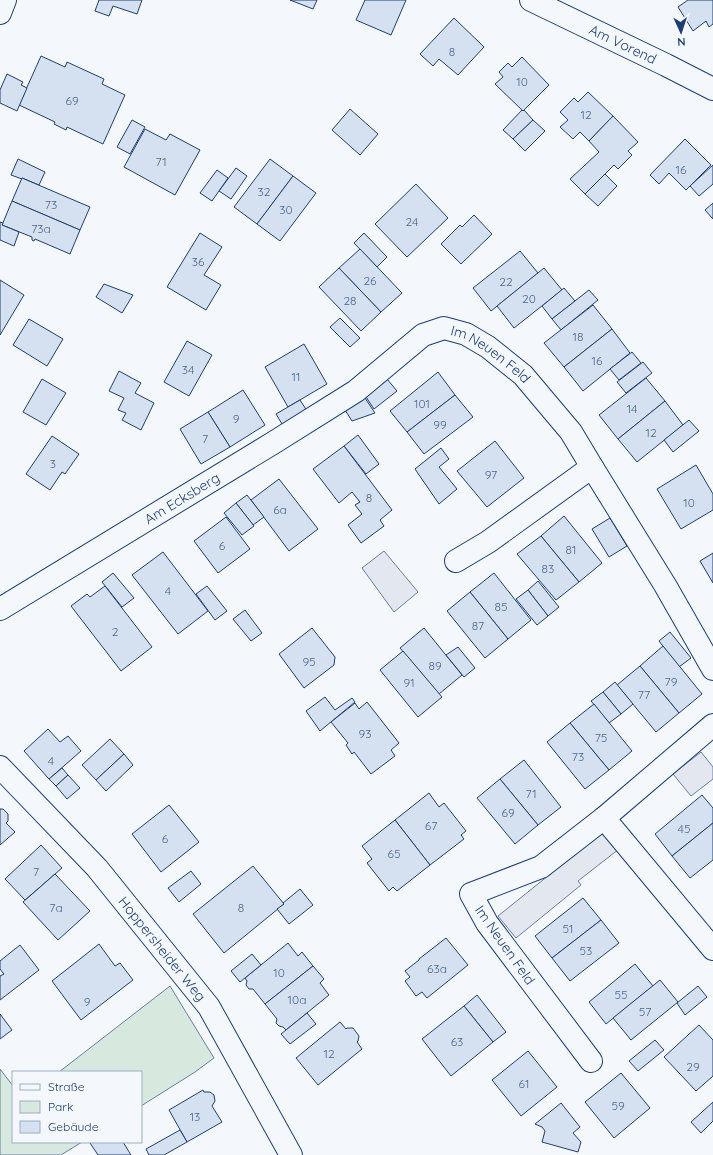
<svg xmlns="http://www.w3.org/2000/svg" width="713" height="1155" viewBox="0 0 713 1155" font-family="Quicksand,sans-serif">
  <rect width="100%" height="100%" fill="#f4f7fb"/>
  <g fill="#d7e8df" stroke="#687fa3">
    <polygon points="170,986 214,1058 195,1072 141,1106 141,1072 59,1072"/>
    <polygon points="0,1069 13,1086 13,1142 82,1142 61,1155 0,1155"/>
  </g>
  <g fill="#e3e8f0" stroke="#687fa3">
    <polygon points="384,551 418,592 394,612 362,568"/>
    <polygon points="701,752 713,767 713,779 691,796 673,774"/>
    <polygon points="604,831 619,849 578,881 581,885 516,938 498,916"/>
  </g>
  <g fill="#d5e0f0" stroke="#1d3f73">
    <polygon points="99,0 142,0 137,14 113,6 109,16 95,11"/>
    <polygon points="290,0 317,0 313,9"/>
    <polygon points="365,0 406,0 391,35 356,20"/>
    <polygon points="688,0 713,0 713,24 709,27 706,21 693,31 678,7"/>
    <polygon points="454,18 484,47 458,75 439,59 433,66 420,54"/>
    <polygon points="41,56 65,67 67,62 104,79 102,84 125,95 103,144 67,127 66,130 54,124 55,122 19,105"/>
    <polygon points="522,57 549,85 523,111 495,84 503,77 499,72 508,63 512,67"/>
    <polygon points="7,74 23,82 21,85 27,88 17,111 0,103 0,90"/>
    <polygon points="588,92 613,116 589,141 580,132 573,139 560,127 568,120 560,112 574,98 578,102"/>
    <polygon points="350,109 378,134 360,155 332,130"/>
    <polygon points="522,110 523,111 524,110 533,120 513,139 503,130"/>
    <polygon points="613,116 638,142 628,151 632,155 618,169 614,165 585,194 570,179 599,152 589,141"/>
    <polygon points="132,120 145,127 130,154 117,147"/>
    <polygon points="533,120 545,131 525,151 513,139"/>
    <polygon points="145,129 166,140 170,134 200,150 175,195 124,167"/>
    <polygon points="685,139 711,165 686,190 669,173 659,184 650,175"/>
    <polygon points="18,159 45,172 39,185 22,178 22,179 11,175"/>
    <polygon points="270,159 293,176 257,224 234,207"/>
    <polygon points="713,165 713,184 699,196 690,186"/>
    <polygon points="236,168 247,176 231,199 219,191"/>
    <polygon points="217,170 228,178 212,201 200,193"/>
    <polygon points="605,174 617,186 598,206 585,194"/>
    <polygon points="293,176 316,193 280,241 257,224"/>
    <polygon points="22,178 90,207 80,230 12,201"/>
    <polygon points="416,184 448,218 407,257 375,224"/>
    <polygon points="12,201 80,230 70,254 35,239 34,241 32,240 32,237 2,225"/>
    <polygon points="713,203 713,219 705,210"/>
    <polygon points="474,215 492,234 461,264 441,244 460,225 462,227"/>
    <polygon points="0,222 3,223 2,225 19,232 14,246 0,240"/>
    <polygon points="200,233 222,247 204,275 221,285 206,310 167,287"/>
    <polygon points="364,233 387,257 377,267 354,243"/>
    <polygon points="360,249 402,293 381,312 339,268"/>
    <polygon points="520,251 538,273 491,311 473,288"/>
    <polygon points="339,268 381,312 361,331 319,287"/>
    <polygon points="544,268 562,290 514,328 497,306"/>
    <polygon points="0,280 24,295 0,335"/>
    <polygon points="104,284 133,295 122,313 96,297"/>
    <polygon points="564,288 575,301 552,319 542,306"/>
    <polygon points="589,290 598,300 561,330 552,319"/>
    <polygon points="593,305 612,329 564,367 544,343"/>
    <polygon points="340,318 360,338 350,347 330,327"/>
    <polygon points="29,319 63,339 47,366 13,345"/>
    <polygon points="612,329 630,353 583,391 564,367"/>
    <polygon points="187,341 212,355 189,396 164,382"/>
    <polygon points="304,344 327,384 288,407 265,367"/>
    <polygon points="632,352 641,363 619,380 610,369"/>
    <polygon points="643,362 652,373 626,393 617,382"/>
    <polygon points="119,371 141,383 135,393 154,403 141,430 122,420 126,413 118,410 124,398 109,391"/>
    <polygon points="438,372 455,395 407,432 390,411"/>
    <polygon points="646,378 665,401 618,439 599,415"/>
    <polygon points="42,379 66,393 46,425 23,412"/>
    <polygon points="387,379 397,391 374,409 366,397"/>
    <polygon points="243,390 265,425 230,447 208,412"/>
    <polygon points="455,395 473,417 424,454 407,432"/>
    <polygon points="365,398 375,413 352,421 345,410"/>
    <polygon points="300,400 309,414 285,429 276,414"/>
    <polygon points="665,401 683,425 637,462 618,439"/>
    <polygon points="208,412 230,447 201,464 180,429"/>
    <polygon points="689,420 699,431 673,452 664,440"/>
    <polygon points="358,435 379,464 366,474 344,446"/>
    <polygon points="52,436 79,454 65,474 62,472 50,490 26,474"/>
    <polygon points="495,441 524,478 487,507 457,471"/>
    <polygon points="344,446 392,510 380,520 384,526 361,543 348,525 362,514 355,505 360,502 352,492 339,503 313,469"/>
    <polygon points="441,448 449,459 439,467 457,489 439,504 415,469"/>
    <polygon points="696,465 713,494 713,510 681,529 657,489"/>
    <polygon points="279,479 318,529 289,551 251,500"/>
    <polygon points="247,495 264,517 253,525 236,503"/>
    <polygon points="236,503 254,526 242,535 224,513"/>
    <polygon points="564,516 602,563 579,582 541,536"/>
    <polygon points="226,517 250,549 218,573 194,541"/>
    <polygon points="610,518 627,546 609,557 592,529"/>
    <polygon points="541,536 579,582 556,600 517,554"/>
    <polygon points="163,552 208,611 178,634 132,575"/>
    <polygon points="713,553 713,583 700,561"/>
    <polygon points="113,573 134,598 122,607 102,582"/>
    <polygon points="494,573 531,620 508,639 470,592"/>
    <polygon points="538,581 559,607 548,616 528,590"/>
    <polygon points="105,586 152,647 121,671 71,606 87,594 90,597"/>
    <polygon points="207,586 227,611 215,620 196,594"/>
    <polygon points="528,590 548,616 537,625 516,599"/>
    <polygon points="470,592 508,639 485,658 447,611"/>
    <polygon points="245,610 262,633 251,641 233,619"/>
    <polygon points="312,628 335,657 334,665 304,688 279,654"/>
    <polygon points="424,628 462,675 439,694 400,648"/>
    <polygon points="670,632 691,658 679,667 659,641"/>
    <polygon points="663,646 702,694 679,713 640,666"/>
    <polygon points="458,647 475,668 464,677 446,655"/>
    <polygon points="403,651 442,697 418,717 380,670"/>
    <polygon points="640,666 679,713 656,732 617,685"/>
    <polygon points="615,682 633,704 621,714 603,692"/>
    <polygon points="603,692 621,714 609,723 591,701"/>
    <polygon points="325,697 335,710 352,698 355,702 320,731 306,711"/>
    <polygon points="367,702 399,743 391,750 395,756 371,774 354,752 352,754 346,745 348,743 331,722 355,703 359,709"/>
    <polygon points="594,704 632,751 609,770 570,723"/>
    <polygon points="570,723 609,770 585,789 547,742"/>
    <polygon points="48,729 60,742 68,736 81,751 49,779 24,751"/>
    <polygon points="110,739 124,754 96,780 82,765"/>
    <polygon points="124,754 133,765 106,791 96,780"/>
    <polygon points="524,760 561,807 538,825 500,779"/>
    <polygon points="62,768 68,775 56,786 49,779"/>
    <polygon points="68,775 80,788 67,799 56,786"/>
    <polygon points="500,779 538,825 515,844 477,798"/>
    <polygon points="429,793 439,807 444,803 466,831 461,835 464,839 430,865 395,820"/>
    <polygon points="702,795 713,808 713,823 672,856 655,834"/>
    <polygon points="169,805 199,842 161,872 132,834"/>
    <polygon points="0,809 3,809 8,814 8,821 6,823 15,832 0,845"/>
    <polygon points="395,820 430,865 397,891 393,887 389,891 367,863 372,859 362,846"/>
    <polygon points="713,823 713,860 690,878 672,856"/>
    <polygon points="41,845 62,868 25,900 5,879"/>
    <polygon points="253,866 284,904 224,953 193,914"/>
    <polygon points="191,871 201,884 179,902 168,888"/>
    <polygon points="55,874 90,911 58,940 23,902"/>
    <polygon points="300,889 313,905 289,924 277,909 284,904 283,903"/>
    <polygon points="583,898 601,920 552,958 535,936"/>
    <polygon points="601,920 619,943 570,981 552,958"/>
    <polygon points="446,938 468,965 427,998 422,992 416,996 405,981 410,977 405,971 419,960 419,959"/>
    <polygon points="288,943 298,956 302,952 313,966 265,1004 253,989 249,989 246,985 247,981 245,978"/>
    <polygon points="99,944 115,966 120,963 133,980 81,1020 52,981"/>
    <polygon points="20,945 39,970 0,1000 0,976 4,974 0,969 0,961"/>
    <polygon points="252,954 261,965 240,982 231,971"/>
    <polygon points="635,964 653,986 606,1024 589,1002"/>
    <polygon points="313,966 324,979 320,983 329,995 286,1030 283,1027 279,1026 276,1023 277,1019 265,1004"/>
    <polygon points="660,980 678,1002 631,1040 613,1018"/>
    <polygon points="698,986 707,997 685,1015 677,1003"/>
    <polygon points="477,995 506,1032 493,1042 464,1006"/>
    <polygon points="464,1006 493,1042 451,1076 422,1039"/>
    <polygon points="307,1013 316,1024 290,1044 281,1034"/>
    <polygon points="0,1014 12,1030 0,1039"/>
    <polygon points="340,1022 346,1029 347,1028 353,1028 359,1036 358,1041 357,1042 362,1049 318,1085 296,1058"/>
    <polygon points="699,1025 713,1040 713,1076 696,1091 664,1057"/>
    <polygon points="655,1040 664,1050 638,1071 629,1061"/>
    <polygon points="528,1051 557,1087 521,1116 492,1080"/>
    <polygon points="621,1073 650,1108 614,1138 585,1102"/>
    <polygon points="203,1090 204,1092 210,1092 214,1095 215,1101 212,1106 222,1122 187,1142 169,1110"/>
    <polygon points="713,1102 713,1121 701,1133 691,1122"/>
    <polygon points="561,1103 580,1127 573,1133 581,1142 578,1152 542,1142 545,1131 542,1127 535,1124"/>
    <polygon points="180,1130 187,1142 164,1155 149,1155 146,1149"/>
    <polygon points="92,1142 123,1142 131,1155 98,1155 90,1143"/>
  </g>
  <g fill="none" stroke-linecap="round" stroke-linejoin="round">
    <defs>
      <g id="minor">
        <path id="s1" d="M531 0 666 65 713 89"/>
        <polyline points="456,561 488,542 592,467"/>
        <path id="s2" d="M0 609 273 443 356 391 423 335 444 328 466 334 488 347 523 375 571 432 592 467 665 585 713 669"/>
        <path id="s3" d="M0 767 97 868 209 1007 291 1155"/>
        <polyline points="604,818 713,949"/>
        <polyline points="591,1061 487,923 471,894 541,867 604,818 713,725"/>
      </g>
      <polyline id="secondary" points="0,13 5,0"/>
    </defs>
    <use href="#minor" stroke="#1d3f73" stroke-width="24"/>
    <use href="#secondary" stroke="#1d3f73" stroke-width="24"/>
    <use href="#minor" stroke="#f4f7fb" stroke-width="22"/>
    <use href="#secondary" stroke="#f4f7fb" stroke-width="22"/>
  </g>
  <g text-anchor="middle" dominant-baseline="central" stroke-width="3" stroke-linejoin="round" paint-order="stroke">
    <g font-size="12" fill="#4b6792">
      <text x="452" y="51">8</text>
      <text x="522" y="81">10</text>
      <text x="72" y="100">69</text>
      <text x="586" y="114">12</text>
      <text x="161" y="161">71</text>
      <text x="681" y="169">16</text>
      <text x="264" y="191">32</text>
      <text x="51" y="204">73</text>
      <text x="286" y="209">30</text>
      <text x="412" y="221">24</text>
      <text x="41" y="228">73a</text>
      <text x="198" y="261">36</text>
      <text x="370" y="280">26</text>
      <text x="506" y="281">22</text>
      <text x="529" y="298">20</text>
      <text x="350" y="300">28</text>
      <text x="578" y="336">18</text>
      <text x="597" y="360">16</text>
      <text x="188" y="369">34</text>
      <text x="296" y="376">11</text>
      <text x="422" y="403">101</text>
      <text x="632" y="408">14</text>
      <text x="236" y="418">9</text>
      <text x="440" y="424">99</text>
      <text x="651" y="432">12</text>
      <text x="205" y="438">7</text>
      <text x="53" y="463">3</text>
      <text x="491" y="474">97</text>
      <text x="369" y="497">8</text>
      <text x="689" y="502">10</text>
      <text x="280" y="509">6a</text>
      <text x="222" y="545">6</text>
      <text x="571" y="549">81</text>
      <text x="548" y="568">83</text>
      <text x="168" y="590">4</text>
      <text x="501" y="606">85</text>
      <text x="478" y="625">87</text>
      <text x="115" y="631">2</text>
      <text x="309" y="661">95</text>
      <text x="435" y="665">89</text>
      <text x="671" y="681">79</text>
      <text x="409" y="682">91</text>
      <text x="644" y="694">77</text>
      <text x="365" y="733">93</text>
      <text x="601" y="737">75</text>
      <text x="578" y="756">73</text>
      <text x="51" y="760">4</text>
      <text x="531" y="793">71</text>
      <text x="508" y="812">69</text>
      <text x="431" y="825">67</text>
      <text x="684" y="828">45</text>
      <text x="165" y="838">6</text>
      <text x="394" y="853">65</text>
      <text x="36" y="871">7</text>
      <text x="56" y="907">7a</text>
      <text x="241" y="907">8</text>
      <text x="568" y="928">51</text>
      <text x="586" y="950">53</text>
      <text x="437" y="968">63a</text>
      <text x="279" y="972">10</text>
      <text x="621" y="994">55</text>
      <text x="297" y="999">10a</text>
      <text x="87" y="1001">9</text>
      <text x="645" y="1011">57</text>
      <text x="457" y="1041">63</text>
      <text x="329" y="1053">12</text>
      <text x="693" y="1066">29</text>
      <text x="524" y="1083">61</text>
      <text x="618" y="1105">59</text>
      <text x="195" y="1116">13</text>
    </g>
    <g font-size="14" fill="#1d3f73" stroke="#f4f7fb">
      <text stroke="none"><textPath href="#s1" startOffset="102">Am Vorend</textPath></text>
      <text stroke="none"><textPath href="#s2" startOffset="581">Im Neuen Feld</textPath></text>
      <text stroke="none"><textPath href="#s2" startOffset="213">Am Ecksberg</textPath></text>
      <text transform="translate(505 945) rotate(55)">Im Neuen Feld</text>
      <text stroke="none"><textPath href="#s3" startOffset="244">Hoppersheider Weg</textPath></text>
    </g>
  </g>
  <rect x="12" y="1071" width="130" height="72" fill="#f4f7fb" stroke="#9eadc5"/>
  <rect x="20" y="1084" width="20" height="6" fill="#f4f7fb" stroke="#9eadc5"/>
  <text x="48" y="1091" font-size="12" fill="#1d3f73">Straße</text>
  <rect x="20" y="1101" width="20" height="12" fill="#d7e8df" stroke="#9eadc5"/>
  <text x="48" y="1111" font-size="12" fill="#1d3f73">Park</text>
  <rect x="20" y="1121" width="20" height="12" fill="#d5e0f0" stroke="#9eadc5"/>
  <text x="48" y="1131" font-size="12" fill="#1d3f73">Gebäude</text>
  <g transform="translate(681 32) rotate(177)" stroke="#f4f7fb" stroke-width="3" paint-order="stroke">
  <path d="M0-3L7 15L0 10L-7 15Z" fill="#1d3f73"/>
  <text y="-6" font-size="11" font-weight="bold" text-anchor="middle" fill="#1d3f73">N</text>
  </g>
</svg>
